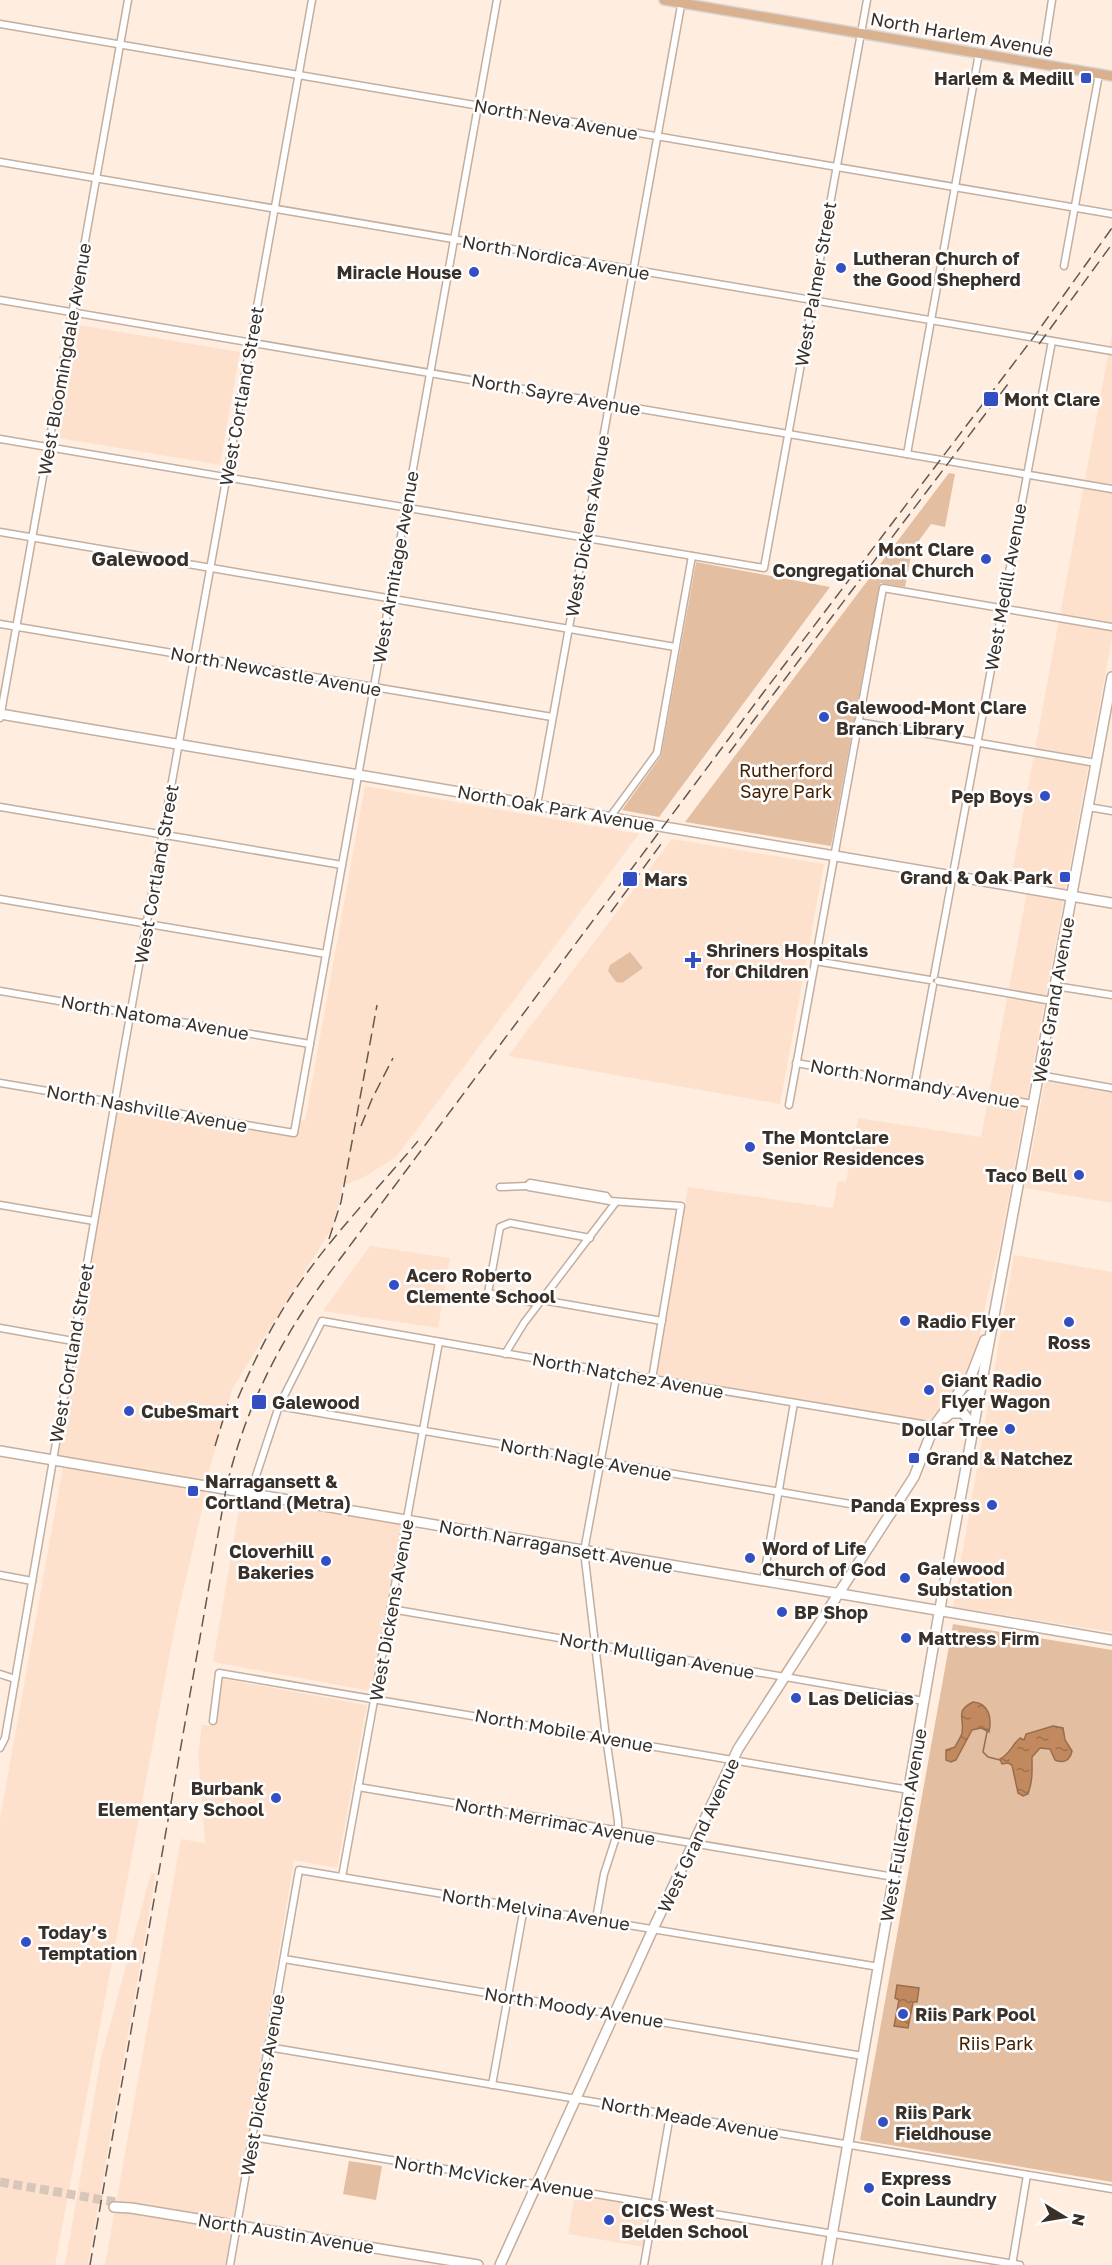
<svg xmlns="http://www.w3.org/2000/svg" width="1112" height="2265" viewBox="0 0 1112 2265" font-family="'Golos Text',sans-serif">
  <defs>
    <pattern id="water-ripples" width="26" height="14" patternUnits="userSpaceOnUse" patternTransform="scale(1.5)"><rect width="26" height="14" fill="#c1895d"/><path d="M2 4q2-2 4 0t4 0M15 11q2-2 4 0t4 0" fill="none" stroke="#9e704d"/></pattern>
  </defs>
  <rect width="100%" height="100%" fill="#ffede0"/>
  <g fill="#fee1cc">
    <polygon points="79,325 240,352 220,465 59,438"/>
    <polygon points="1112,334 1112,638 1000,1245 987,1297 975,1360 969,1375 952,1398 931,1419 924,1421 657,1375 688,1187 833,1208 838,1181 846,1182 858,1118 981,1137 1027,892 1009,889"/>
    <polygon points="365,786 639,834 396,1157 364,1177 350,1183 343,1184 334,1225 232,1389 208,1475 202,1510 176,1621 55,2265 0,2265 0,1819 63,1467 55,1465 118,1100 293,1130 295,1119 305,1121"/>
    <polygon points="672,839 824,864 780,1104 508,1056"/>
    <polygon points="1045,1081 1112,1092 1112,1203 1025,1188"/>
    <polygon points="370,1246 450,1258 438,1328 323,1311"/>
    <polygon points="1014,1255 1112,1272 1112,1632 953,1607"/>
    <polygon points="241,1497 401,1524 371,1691 213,1662"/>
    <polygon points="223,1679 367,1705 337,1868 294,1860 227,2265 105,2265 181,1839 205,1843 198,1753 202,1725 215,1726"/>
    <polygon points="151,1873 156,1874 88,2265 65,2265 101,2058"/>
    <polygon points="575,2193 651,2206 644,2247 568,2234"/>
  </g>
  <g fill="#e4bea1">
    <polygon points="949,473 955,474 945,527 931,524 912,550 905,587 880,583 831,846 685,822"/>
    <polygon points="696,562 830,587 659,817 622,810 661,756"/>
    <polygon points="630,952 643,968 622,983 616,982 608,971 610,965"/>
    <polygon points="953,1624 1112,1650 1112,2182 860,2140"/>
    <polygon points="349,2161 382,2166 376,2200 343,2194"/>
  </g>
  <g fill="url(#water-ripples)" stroke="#986e4d" stroke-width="1.5">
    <path d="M973 1702C989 1703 992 1718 989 1732L981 1728 972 1730 956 1760 951 1762 946 1760V1750L955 1747C957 1742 961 1738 962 1733 965 1717 954 1712 973 1702Z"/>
    <path d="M1053 1726 1063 1728 1065 1740 1072 1751C1070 1760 1064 1764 1055 1760L1050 1749 1040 1748 1032 1757C1032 1771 1033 1780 1028 1794L1023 1796 1018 1793 1012 1765 1008 1763 1002 1764 1000 1759C1010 1754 1011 1746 1020 1738L1024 1740 1026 1734Z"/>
    <polygon points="897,1985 919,1988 917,2002 913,2002 908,2028 894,2026 899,2000 895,1998"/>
  </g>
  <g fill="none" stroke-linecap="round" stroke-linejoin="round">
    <polyline stroke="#986e4d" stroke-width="1.5" points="987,1732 983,1752 988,1757 1000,1760"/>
    <polyline stroke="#d7c7bb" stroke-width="9" stroke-dasharray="9 4.5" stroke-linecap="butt" points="0,2182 115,2202"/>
    <defs>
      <g id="street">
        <polyline points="0,24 1112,214"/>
        <polyline points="1045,45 1052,0"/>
        <polyline points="0,162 1112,351"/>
        <polyline points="1064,266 1099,74"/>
        <polyline points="0,300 1112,489"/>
        <polyline points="0,439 764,568 867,0"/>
        <polyline points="907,454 979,53"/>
        <polyline points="0,532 675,647"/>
        <polyline points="0,624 552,717"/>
        <polyline points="0,718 128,0"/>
        <polyline points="858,722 1096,763"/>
        <polyline points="537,805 682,0"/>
        <polyline points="0,807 342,865"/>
        <polyline points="1088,807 1112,811"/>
        <polyline points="610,817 657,753 692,556"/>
        <polyline points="0,899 326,954"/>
        <polyline points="815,961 930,980"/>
        <polyline points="934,976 1052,341"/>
        <polyline points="938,981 1052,1001"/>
        <polyline points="1055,986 1112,995"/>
        <polyline points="0,991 310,1044"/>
        <polyline points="796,1063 1033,1104"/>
        <polyline points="1039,1075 1112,1088"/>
        <polyline points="0,1083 294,1133 497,0"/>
        <polyline points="915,1083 933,985"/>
        <polyline points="789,1105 883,588 1112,627"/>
        <polygon points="530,1183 606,1196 610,1201 529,1187 527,1186"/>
        <polyline points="500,1187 527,1186"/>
        <polyline points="610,1201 681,1206 652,1379"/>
        <polyline points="0,1205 94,1221"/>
        <polyline points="590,1238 510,1223 500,1227 488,1293 530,1302 542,1300 662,1321"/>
        <polyline points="0,1328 73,1341"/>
        <polyline points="505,1354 524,1323 616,1202"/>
        <polyline points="279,1406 885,1510 892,1514"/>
        <polyline points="250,1494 279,1406 322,1321 617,1373 934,1426"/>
        <polyline points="0,1575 32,1581"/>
        <polyline points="763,1581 794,1403"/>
        <polyline points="391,1609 924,1701"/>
        <polyline points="0,1674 15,1679"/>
        <polyline points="213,1721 219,1673 909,1790"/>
        <polyline points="0,1748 5,1738 123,1055 312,0"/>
        <polyline points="358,1787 894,1877"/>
        <polyline points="342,1877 439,1342"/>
        <polyline points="596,1919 604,1874 618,1831 618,1821 606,1737 584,1551 617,1373"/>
        <polyline points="284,1959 863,2056"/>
        <polyline points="268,2047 1112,2189"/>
        <polyline points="492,2085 524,1907"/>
        <polyline points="253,2137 1020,2265"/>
        <polyline points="230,2265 299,1870 879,1967"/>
        <polyline points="644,2265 670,2115"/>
        <polyline points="1012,2265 1027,2175"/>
      </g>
      <g id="secondary">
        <polyline points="0,714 1112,903"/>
        <polyline points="950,1413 963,1413 974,1427"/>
        <polyline points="945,1418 981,1386"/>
        <polyline points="0,1451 1112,1640"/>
        <polyline points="114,2207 131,2208 478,2265"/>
        <polyline points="500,2265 653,1929 738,1749 914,1477 934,1426 971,1376 985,1340"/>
        <polyline points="827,2265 938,1619 1112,677"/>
      </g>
      <polyline id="primary" points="664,0 1112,76"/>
    </defs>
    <use href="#street" stroke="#c3ae9f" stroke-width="9"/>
    <use href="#secondary" stroke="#c3ae9f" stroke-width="12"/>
    <use href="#primary" stroke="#d7d6d4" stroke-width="12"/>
    <use href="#street" stroke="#fff" stroke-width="6"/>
    <use href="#secondary" stroke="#fff" stroke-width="9"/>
    <use href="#primary" stroke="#dab18f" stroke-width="9"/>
    <g stroke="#635950" stroke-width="1.5" stroke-dasharray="12 6" stroke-linecap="butt">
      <polyline points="1039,344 1112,244"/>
      <polyline points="729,753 1011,380"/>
      <polyline points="611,912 664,840"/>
      <polyline points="361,1126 372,1099 393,1058"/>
      <polyline points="329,1239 341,1202 377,1005"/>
      <path d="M231 1415C252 1363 276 1315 309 1270 342 1225 382 1184 418 1141"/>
      <polyline points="215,1446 228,1404"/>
      <path d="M90 2265 226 1489C244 1411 278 1344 325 1279L763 693 1033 338 1112 228"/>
    </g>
  </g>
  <g fill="#344fc1" stroke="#fff" stroke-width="2">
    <rect x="1080" y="72" width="12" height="12" rx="3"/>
    <circle cx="841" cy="268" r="6"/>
    <circle cx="474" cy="272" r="6"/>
    <rect x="983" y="391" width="16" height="16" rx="3"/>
    <circle cx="986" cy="559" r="6"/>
    <circle cx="824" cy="717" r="6"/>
    <circle cx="1045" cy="796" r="6"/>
    <rect x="1059" y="871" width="12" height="12" rx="3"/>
    <rect x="622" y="871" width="16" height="16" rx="3"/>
    <path d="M690 951h6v6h6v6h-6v6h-6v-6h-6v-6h6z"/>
    <circle cx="750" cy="1147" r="6"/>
    <circle cx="1079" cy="1175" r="6"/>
    <circle cx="394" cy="1285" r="6"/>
    <circle cx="905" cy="1321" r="6"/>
    <circle cx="1069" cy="1322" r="6"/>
    <circle cx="929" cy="1390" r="6"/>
    <rect x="251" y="1394" width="16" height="16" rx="3"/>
    <circle cx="129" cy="1411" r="6"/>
    <circle cx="1010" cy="1429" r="6"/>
    <rect x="908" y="1452" width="12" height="12" rx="3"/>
    <rect x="187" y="1485" width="12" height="12" rx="3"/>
    <circle cx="992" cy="1505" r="6"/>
    <circle cx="750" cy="1558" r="6"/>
    <circle cx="326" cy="1561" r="6"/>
    <circle cx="905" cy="1578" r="6"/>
    <circle cx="782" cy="1612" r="6"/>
    <circle cx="906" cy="1638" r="6"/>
    <circle cx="796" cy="1698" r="6"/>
    <circle cx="276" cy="1798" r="6"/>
    <circle cx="26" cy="1942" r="6"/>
    <circle cx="903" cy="2014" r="6"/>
    <circle cx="883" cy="2122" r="6"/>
    <circle cx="869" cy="2188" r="6"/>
    <circle cx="609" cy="2220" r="6"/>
  </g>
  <g text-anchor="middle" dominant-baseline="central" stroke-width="5" stroke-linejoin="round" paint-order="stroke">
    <g font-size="18" fill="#383029" stroke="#fff">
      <text transform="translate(962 34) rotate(10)">North Harlem Avenue</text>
      <text transform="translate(556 119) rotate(10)">North Neva Avenue</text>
      <text transform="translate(556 257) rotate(10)">North Nordica Avenue</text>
      <text transform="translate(815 284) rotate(-80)">West Palmer Street</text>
      <text transform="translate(64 359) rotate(-80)">West Bloomingdale Avenue</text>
      <text transform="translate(556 394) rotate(10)">North Sayre Avenue</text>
      <text transform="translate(241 396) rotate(-80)">West Cortland Street</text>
      <text transform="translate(587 526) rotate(-80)">West Dickens Avenue</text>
      <text transform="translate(395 567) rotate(-80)">West Armitage Avenue</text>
      <text transform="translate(1005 587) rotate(-80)">West Medill Avenue</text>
      <text transform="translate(276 671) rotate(10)">North Newcastle Avenue</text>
      <text transform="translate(556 808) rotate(10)">North Oak Park Avenue</text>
      <text transform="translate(156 874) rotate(-80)">West Cortland Street</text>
      <text transform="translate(1053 1000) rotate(-80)">West Grand Avenue</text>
      <text transform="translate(155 1017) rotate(10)">North Natoma Avenue</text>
      <text transform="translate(915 1083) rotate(10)">North Normandy Avenue</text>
      <text transform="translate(147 1108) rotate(10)">North Nashville Avenue</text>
      <text transform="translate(71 1353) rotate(-80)">West Cortland Street</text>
      <text transform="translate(628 1375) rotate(10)">North Natchez Avenue</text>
      <text transform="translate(586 1459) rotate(10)">North Nagle Avenue</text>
      <text transform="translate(556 1546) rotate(10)">North Narragansett Avenue</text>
      <text transform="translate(391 1610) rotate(-80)">West Dickens Avenue</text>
      <text transform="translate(657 1655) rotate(10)">North Mulligan Avenue</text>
      <text transform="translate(564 1730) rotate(10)">North Mobile Avenue</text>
      <text transform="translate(555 1821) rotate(10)">North Merrimac Avenue</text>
      <text transform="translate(903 1825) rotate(-80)">West Fullerton Avenue</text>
      <text transform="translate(698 1835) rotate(-65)">West Grand Avenue</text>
      <text transform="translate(536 1909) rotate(9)">North Melvina Avenue</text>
      <text transform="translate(574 2007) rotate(9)">North Moody Avenue</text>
      <text transform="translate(262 2085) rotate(-80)">West Dickens Avenue</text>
      <text transform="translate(690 2118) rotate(10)">North Meade Avenue</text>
      <text transform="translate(494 2177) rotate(9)">North McVicker Avenue</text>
      <text transform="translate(286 2233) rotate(9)">North Austin Avenue</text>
    </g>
    <g font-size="18" font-weight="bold" fill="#383029" stroke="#fff" text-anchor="start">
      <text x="1074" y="78" text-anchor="end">Harlem &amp; Medill</text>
      <text x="853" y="258">Lutheran Church of<tspan x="853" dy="21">the Good Shepherd</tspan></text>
      <text x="462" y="272" text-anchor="end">Miracle House</text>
      <text x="1004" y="399">Mont Clare</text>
      <text x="974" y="549" text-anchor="end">Mont Clare<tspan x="974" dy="21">Congregational Church</tspan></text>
      <text x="836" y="707">Galewood-Mont Clare<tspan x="836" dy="21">Branch Library</tspan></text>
      <text x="1033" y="796" text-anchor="end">Pep Boys</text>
      <text x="1053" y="877" text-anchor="end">Grand &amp; Oak Park</text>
      <text x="644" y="879">Mars</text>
      <text x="706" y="950">Shriners Hospitals<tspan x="706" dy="21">for Children</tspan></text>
      <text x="762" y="1137">The Montclare<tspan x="762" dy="21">Senior Residences</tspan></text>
      <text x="1067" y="1175" text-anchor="end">Taco Bell</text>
      <text x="406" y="1275">Acero Roberto<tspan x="406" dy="21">Clemente School</tspan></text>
      <text x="917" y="1321">Radio Flyer</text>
      <text x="1069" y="1342" text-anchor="middle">Ross</text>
      <text x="941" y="1380">Giant Radio<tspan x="941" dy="21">Flyer Wagon</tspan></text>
      <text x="272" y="1402">Galewood</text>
      <text x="141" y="1411">CubeSmart</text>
      <text x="998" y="1429" text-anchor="end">Dollar Tree</text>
      <text x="926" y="1458">Grand &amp; Natchez</text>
      <text x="205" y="1481">Narragansett &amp;<tspan x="205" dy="21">Cortland (Metra)</tspan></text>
      <text x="980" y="1505" text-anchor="end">Panda Express</text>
      <text x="762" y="1548">Word of Life<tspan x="762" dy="21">Church of God</tspan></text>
      <text x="314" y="1551" text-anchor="end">Cloverhill<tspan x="314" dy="21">Bakeries</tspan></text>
      <text x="917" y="1568">Galewood<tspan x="917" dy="21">Substation</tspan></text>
      <text x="794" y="1612">BP Shop</text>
      <text x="918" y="1638">Mattress Firm</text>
      <text x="808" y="1698">Las Delicias</text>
      <text x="264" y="1788" text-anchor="end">Burbank<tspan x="264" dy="21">Elementary School</tspan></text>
      <text x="38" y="1932">Today’s<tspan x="38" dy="21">Temptation</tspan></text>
      <text x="915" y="2014">Riis Park Pool</text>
      <text x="895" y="2112">Riis Park<tspan x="895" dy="21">Fieldhouse</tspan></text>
      <text x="881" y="2178">Express<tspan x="881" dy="21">Coin Laundry</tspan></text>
      <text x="621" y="2210">CICS West<tspan x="621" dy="21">Belden School</tspan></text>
    </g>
    <g font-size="18" fill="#452000" stroke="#fff">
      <text x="786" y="770">Rutherford<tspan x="786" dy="21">Sayre Park</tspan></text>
      <text x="996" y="2043">Riis Park</text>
    </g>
    <g font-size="20" font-weight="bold" fill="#383029" stroke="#fff">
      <text x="140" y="558">Galewood</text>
    </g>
  </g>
  <g transform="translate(1064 2217) rotate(101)" stroke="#ffffff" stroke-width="4.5" paint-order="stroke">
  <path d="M0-4.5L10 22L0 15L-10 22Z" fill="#383029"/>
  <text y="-9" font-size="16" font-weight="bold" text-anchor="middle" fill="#383029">N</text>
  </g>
</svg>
